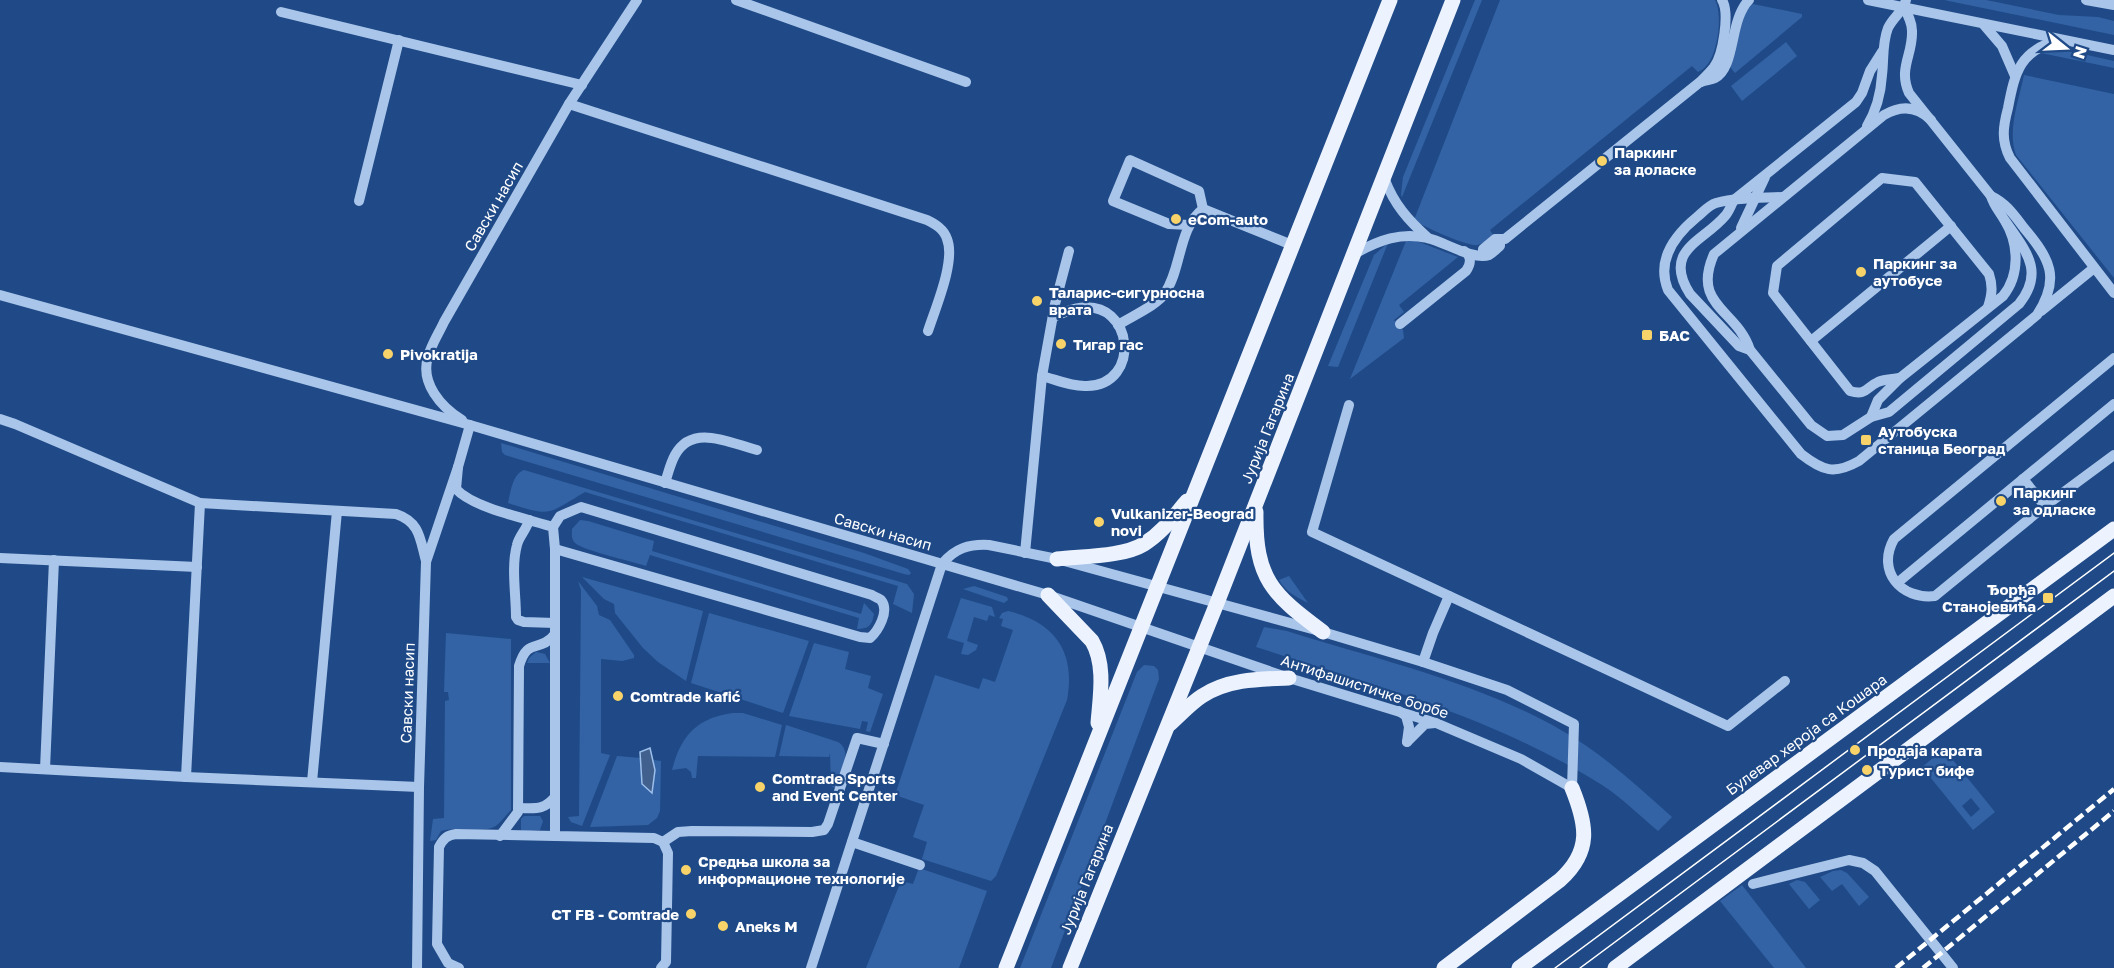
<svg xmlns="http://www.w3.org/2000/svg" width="2114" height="968" viewBox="0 0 2114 968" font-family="'Golos Text',sans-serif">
  <rect width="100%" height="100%" fill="#1f4a87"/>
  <g fill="#3363a5" fill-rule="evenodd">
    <polygon points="1475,0 1482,0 1402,197 1401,195 1403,177"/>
    <path d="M1500 0H1715C1723 14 1718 54 1706 66 1704 69 1701 70 1698 72L1692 66 1490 230 1493 235C1489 239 1483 244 1477 245 1469 247 1421 226 1414 220Z"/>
    <polygon points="1944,0 1986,0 2059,15 2098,17 2114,21 2114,35"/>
    <polygon points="1753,4 1802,14 1802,17 1735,73 1730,67 1746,10"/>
    <polygon points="1786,42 1797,56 1742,101 1731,86"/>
    <polygon points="2050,49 2060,49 2114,61 2114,68 2041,53"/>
    <path d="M2024 75 2114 94V278L2016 155C2007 130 2019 100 2024 75Z"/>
    <polygon points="1414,240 1458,257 1399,305 1404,312 1394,320 1403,330 1404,338 1350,379 1406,241"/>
    <polygon points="1388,243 1338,367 1328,366 1374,255"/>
    <polygon points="501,443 864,553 908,569 911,573 909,575 904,574 505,455 502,452"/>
    <path d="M524 470 907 584 914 594 912 613 893 604 898 586 585 492C546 515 552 517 508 503 511 491 512 475 524 470Z"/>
    <path d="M580 520 588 521 654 541 652 551 861 614 864 603 874 614C872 626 868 629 857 629L859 618 650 555 646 566C632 561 584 551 575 543 571 539 572 534 572 529Z"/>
    <path d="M1289 576 1308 603C1296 597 1286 592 1279 580Z"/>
    <polygon points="582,577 703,611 686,681 658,662 643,648 615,613 614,604 604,599"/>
    <polygon points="578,581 597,606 599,615 610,620 634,655 634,658 622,661 601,659 601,753 610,755 582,826 571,822 568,817 579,816 581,590"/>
    <polygon points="974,586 1007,597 1008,600 1004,603 963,589"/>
    <polygon points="961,598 992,607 995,617 989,615 987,621 974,617 967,641 978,645 976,650 968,655 961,654 964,643 947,638"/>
    <path d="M1008 611C1055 622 1076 652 1067 700L996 876 991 881 922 859 927 842 913 837 924 805 895 795 935 675 979 689 983 678 995 682 1013 630 1001 626 1003 619 999 618 1002 613Z"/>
    <polygon points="709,613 809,641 783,713 691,683"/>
    <path d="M1264 627 1287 631C1379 660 1477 682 1561 730 1602 753 1637 786 1672 817L1658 831C1640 816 1622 798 1602 785 1496 718 1374 685 1256 647Z"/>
    <path d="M446 633 511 639V810C506 815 500 824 494 827 483 833 457 826 441 831L436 840 430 841 433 819 444 818 445 701 449 700 448 692H444Z"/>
    <polygon points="814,643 849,652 845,669 871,676 868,688 883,694 870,732 866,731 868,722 862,721 860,729 789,716"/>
    <polygon points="536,652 545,654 550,663 527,663 529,658"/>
    <polygon points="1144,665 1154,666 1158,670 1159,679 1051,968 1020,968 1137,672"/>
    <path d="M733 713H743L782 725 775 757 698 756 696 778H692L691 772 686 768 672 770C681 735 697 718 733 713Z"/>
    <path d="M786 725 838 742C854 752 840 774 835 788L831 786 830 753 829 757 779 756Z"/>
    <path d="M1944 749 1995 812 1973 830 1922 767ZM1971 798 1980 809 1971 817 1962 806Z"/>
    <polygon points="617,756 641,758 642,784 651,792 655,770 653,760 661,761 660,811 657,818 648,825 590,827"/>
    <polygon points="524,816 540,816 543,821 540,830 524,832 521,830 521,819"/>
    <polygon points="919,868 987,891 959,968 866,968 901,881 913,884"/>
    <polygon points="1841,870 1847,873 1869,897 1859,906 1842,884 1832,891 1820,877 1833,871"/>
    <polygon points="1797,880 1805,882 1820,900 1809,909 1789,884"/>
    <polygon points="1742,885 1806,968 1774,968 1720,901"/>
  </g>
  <polygon fill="#42608d" stroke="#9dbfec" stroke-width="1.5" points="650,748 655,770 652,793 642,784 640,752"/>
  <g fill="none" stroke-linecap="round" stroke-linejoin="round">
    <g stroke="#a9c5ea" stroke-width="10">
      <polyline points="736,0 966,82"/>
      <polyline points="1868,0 2114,50"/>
      <polyline points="2086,0 2114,5"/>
      <polyline points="281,12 582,85"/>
      <polyline points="1984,25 2002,46 2015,76"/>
      <path d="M2061 40C2020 49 2015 72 2008 108 2003 127 2001 140 2010 158L2114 293"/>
      <path d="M1701 82C1705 80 1711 80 1715 78 1736 67 1729 20 1749 0"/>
      <path d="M569 104 927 220C935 224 944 229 947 239 956 261 935 309 928 331"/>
      <path d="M1931 120C1917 106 1901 105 1884 115L1714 254C1691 306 1737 309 1750 350L1811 425 1827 436 1843 435 1871 417 1889 412 2019 304C2045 272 2026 251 2006 222"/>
      <path d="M1867 126C1876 111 1881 92 1882 75 1884 59 1882 43 1888 28 1893 17 1903 12 1906 0"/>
      <path d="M1385 180C1394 204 1408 220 1427 237"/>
      <path d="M1782 197C1761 198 1737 197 1716 203 1709 205 1703 212 1697 217 1675 235 1656 260 1668 290L1801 454C1823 471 1834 475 1859 461L2037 315C2061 278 2050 259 2024 228 2014 215 2006 203 1991 196"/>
      <polyline points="359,201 399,40"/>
      <polyline points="1189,225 1169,224 1113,201 1130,160 1199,191 1203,209"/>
      <polyline points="1741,228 1765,177"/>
      <path d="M1356 253C1379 240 1401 232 1427 238 1443 241 1474 261 1489 255 1493 253 1497 248 1500 246V240"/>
      <path d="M1483 255V249L1495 239H1505L1700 82C1705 77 1710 72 1714 67 1723 55 1730 13 1722 0"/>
      <path d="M0 295 470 425 1048 595 1289 678 1436 723 1521 759 1572 788 1574 724 1507 690 1423 662 1323 632 1057 559 989 545C969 544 955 548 942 564L811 968"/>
      <polyline points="2041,311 2094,268"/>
      <path d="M1400 324 1466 271C1471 264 1472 256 1464 251"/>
      <path d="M1118 325C1130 317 1158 305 1165 293 1182 268 1178 228 1203 209L1292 245"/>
      <polyline points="1811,341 1951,226"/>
      <path d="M1750 350 1739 346 1690 294C1662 250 1703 242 1725 216 1729 212 1731 205 1734 200L1856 102 1862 93 1870 71 1882 52"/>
      <path d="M2114 358 1894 539C1876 571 1901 600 1935 596L2045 506 2114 455"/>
      <path d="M1042 376C1057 380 1073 387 1087 386 1142 385 1134 299 1079 308 1070 309 1061 314 1053 317"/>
      <path d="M1900 378C1893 379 1884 379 1878 382 1866 387 1867 396 1850 391L1773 293 1777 266 1882 178 1915 182 1989 274C1993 286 1992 295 1988 307"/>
      <polyline points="1349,405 1312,532 1728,726 1785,681"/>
      <path d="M1871 417 1878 400 1900 378 2003 296C2020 275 2019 244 2005 221 2000 212 1994 206 1991 196L1909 93C1898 68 1913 55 1912 31 1912 22 1908 15 1904 8"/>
      <polyline points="0,419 15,424 200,503 186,777 0,767"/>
      <path d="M462 420C441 407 420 383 428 357 431 345 439 333 444 322L569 104 637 0"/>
      <path d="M458 467 456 489C473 508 528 519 553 527L555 549V836L654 838 663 842 668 853 666 962 661 968"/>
      <polyline points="2023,479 2045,506"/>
      <path d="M665 483C668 474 670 464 675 455 692 423 730 443 757 450"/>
      <path d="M200 503 396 514C420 522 420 539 426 561"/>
      <path d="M529 520C527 529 519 536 517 545 511 567 516 594 516 617L518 620 524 622 555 623"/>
      <path d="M553 527 560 516 581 507 872 595C873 596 880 599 881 600 890 611 878 631 870 638L860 637 555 549"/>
      <polyline points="1025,553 1042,376 1055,304 1069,251"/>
      <polyline points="0,558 197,567"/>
      <polyline points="1902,579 2114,404"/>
      <polyline points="1423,662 1433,633 1449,596"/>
      <polyline points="1399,711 1406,716 1409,727 1407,742"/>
      <polyline points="1407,742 1425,724 1435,723"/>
      <polyline points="45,769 54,560"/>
      <polyline points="186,777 419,787"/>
      <polyline points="312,782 337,511"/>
      <path d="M518 808C535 808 543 811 555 797"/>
      <path d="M500 836 518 812 519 666C528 636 539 654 555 634"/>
      <polyline points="663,842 678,832 692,831 812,832 824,830 828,824 857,738 884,744"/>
      <polyline points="852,842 920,865"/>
      <polyline points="1753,884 1849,860 1863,863 1875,871 1953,968"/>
      <polyline points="417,968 419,787 426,562 458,467 470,425"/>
      <path d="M459 968 448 963 437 944 439 847C443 839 447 835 456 834L555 836"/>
    </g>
    <g stroke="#edf3fe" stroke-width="15">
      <path d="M1256 512C1255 579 1272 594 1323 632"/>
      <path d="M1057 559C1082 556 1123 557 1144 544 1162 533 1174 516 1187 501"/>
      <path d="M1048 595 1092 641C1106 665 1100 697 1098 723"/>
      <path d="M1170 724C1180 715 1191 703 1202 696 1228 679 1259 679 1289 678"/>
      <polyline points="1006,968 1390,0"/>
      <polyline points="1070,968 1217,603 1453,0"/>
      <path d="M1444 968 1560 880C1592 851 1587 825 1572 788"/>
      <polyline points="1519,968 2114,529"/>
      <polyline points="1615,968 2114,596"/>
    </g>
    <g stroke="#fff" stroke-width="1.5">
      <polyline points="1555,968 2114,553"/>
      <polyline points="1580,968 2114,571"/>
    </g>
    <g stroke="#fff" stroke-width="4.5" stroke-dasharray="10 4.5" stroke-linecap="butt">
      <polyline points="1896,968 2114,789"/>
      <polyline points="1923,968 2114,811"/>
    </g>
  </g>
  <g fill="#f8d369" stroke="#1f4a87" stroke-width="2">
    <circle cx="1602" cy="161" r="6"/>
    <circle cx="1176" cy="219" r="6"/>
    <circle cx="1861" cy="272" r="6"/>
    <circle cx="1037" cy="301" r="6"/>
    <rect x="1641" y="329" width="12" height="12" rx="3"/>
    <circle cx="1061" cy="344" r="6"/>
    <circle cx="388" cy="354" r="6"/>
    <rect x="1860" y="434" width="12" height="12" rx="3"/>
    <circle cx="2001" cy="501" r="6"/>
    <circle cx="1099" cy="522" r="6"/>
    <rect x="2042" y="592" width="12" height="12" rx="3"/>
    <circle cx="618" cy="696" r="6"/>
    <circle cx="1855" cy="750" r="6"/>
    <circle cx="1867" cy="770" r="6"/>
    <circle cx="760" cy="787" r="6"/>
    <circle cx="686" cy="870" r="6"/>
    <circle cx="691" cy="914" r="6"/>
    <circle cx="723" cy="926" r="6"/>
  </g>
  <g text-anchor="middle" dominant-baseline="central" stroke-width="4.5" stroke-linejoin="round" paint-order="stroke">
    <g font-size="15" font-weight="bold" fill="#fff" stroke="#1f4a87" text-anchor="start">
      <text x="1614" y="152">Паркинг<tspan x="1614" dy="17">за доласке</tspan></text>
      <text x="1188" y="219">eCom-auto</text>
      <text x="1873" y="263">Паркинг за<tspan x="1873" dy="17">аутобусе</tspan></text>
      <text x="1049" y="292">Таларис-сигурносна<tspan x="1049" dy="17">врата</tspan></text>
      <text x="1659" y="335">БАС</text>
      <text x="1073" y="344">Тигар гас</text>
      <text x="400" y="354">Pivokratija</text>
      <text x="1878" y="431">Аутобуска<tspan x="1878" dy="17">станица Београд</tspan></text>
      <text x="2013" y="492">Паркинг<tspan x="2013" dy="17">за одласке</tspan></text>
      <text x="1111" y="513">Vulkanizer-Beograd<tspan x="1111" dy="17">novi</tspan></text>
      <text x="2036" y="589" text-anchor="end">Ђорђа<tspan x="2036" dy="17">Станојевића</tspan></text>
      <text x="630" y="696">Comtrade kafić</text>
      <text x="1867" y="750">Продаја карата</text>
      <text x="1879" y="770">Турист бифе</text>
      <text x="772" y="778">Comtrade Sports<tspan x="772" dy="17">and Event Center</tspan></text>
      <text x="698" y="861">Средња школа за<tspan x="698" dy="17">информационе технологије</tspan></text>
      <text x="679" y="914" text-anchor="end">CT FB - Comtrade</text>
      <text x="735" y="926">Aneks M</text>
    </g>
    <g font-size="15" fill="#fff" stroke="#1f4a87">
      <text transform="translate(493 206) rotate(-60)">Савски насип</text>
      <text transform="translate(1267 428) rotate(-68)">Јурија Гагарина</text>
      <text transform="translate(883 531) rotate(16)">Савски насип</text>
      <text transform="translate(1365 686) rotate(18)">Антифашистичке борбе</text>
      <text transform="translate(407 693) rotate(-88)">Савски насип</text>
      <text transform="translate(1806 734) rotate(-36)">Булевар хероја са Кошара</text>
      <text transform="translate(1086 879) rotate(-68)">Јурија Гагарина</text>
    </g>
  </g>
  <g transform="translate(2066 48) rotate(108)" stroke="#1f4a87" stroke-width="4.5" paint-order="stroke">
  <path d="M0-4.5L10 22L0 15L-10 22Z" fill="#ffffff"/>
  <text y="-9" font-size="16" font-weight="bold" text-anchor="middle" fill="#ffffff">N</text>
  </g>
</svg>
